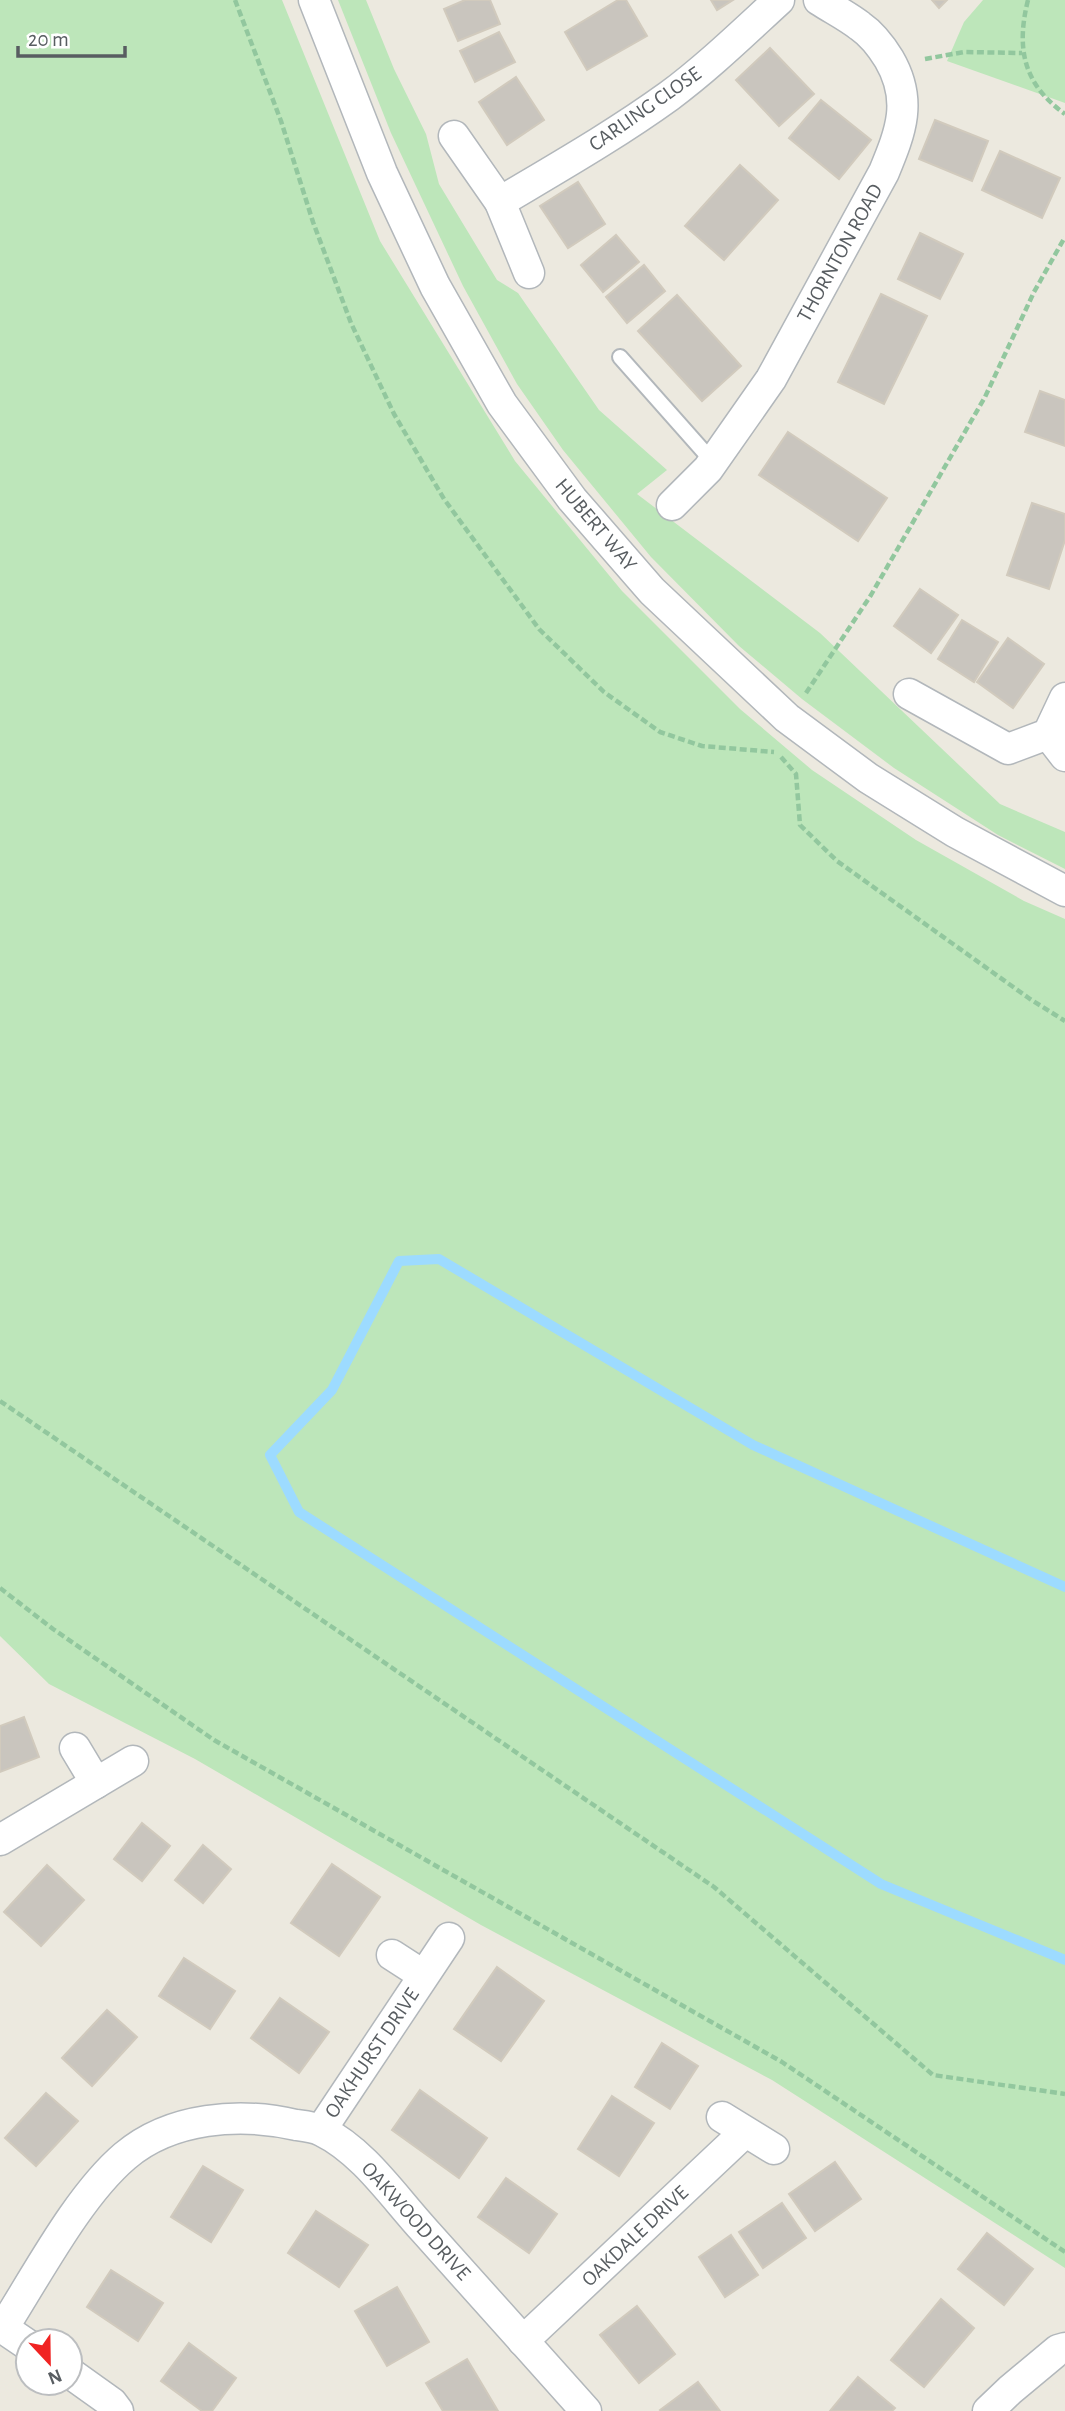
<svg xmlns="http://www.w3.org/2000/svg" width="1065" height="2411" viewBox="0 0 1065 2411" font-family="'Alegreya Sans',sans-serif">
  <rect width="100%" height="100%" fill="#ece9df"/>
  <g fill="#bde6ba">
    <polygon points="0,0 282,0 380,241 515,461 622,591 740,709 812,770 916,840 1024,901 1065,919 1065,2268 772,2080 481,1925 195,1759 49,1684 0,1636"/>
    <polygon points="338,0 366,0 394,69 426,134 439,184 497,280 518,293 599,410 667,470 637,494 820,633 1000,804 1065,832 1065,869 998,835 894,768 802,699 739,646 651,557 563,450 517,384 463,286 391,133"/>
    <polygon points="983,0 1065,0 1065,103 947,61 964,22"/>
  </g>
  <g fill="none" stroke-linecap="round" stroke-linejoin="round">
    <polyline stroke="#9ddbff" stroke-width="10" points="1065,1587 753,1445 439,1259 399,1261 332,1390 270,1455 299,1512 881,1884 1065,1960"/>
  </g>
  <g fill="#c9c5be" stroke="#d1cabd" stroke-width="2">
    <polygon points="465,0 490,0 500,24 458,41 444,9"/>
    <polygon points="618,0 626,0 647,36 587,70 565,32"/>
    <polygon points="711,0 733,0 717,10"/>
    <polygon points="932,0 947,0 939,8"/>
    <polygon points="499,32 515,62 475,82 460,51"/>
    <polygon points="770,48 814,94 779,126 736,80"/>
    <polygon points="516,77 544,120 507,145 479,102"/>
    <polygon points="821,100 871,140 839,179 789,138"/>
    <polygon points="935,120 988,141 972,181 919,159"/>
    <polygon points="1000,151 1060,178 1042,218 982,190"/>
    <polygon points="740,165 778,200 724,260 685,226"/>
    <polygon points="578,182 605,224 568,248 540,206"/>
    <polygon points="920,233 963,254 940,299 898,279"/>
    <polygon points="616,235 639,262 603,292 581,265"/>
    <polygon points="644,265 665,291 627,323 606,297"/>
    <polygon points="881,294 927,316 884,404 838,382"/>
    <polygon points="677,295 741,366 702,401 638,331"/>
    <polygon points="1040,391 1065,400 1065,446 1025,432"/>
    <polygon points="788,432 887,498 858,541 759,475"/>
    <polygon points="1032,503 1065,514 1065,540 1049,589 1007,575"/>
    <polygon points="920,589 958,615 931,653 894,626"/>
    <polygon points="962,620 998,642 974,682 938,659"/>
    <polygon points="1008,638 1044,664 1013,708 977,682"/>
    <polygon points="24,1717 39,1757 0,1772 0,1726"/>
    <polygon points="142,1823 170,1846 142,1881 114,1859"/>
    <polygon points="203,1845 231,1869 203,1903 175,1880"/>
    <polygon points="332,1864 380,1897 339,1956 291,1923"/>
    <polygon points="47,1865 84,1900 41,1946 4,1912"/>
    <polygon points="184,1958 235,1991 210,2029 159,1996"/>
    <polygon points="497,1967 544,2001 501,2061 454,2029"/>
    <polygon points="280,1998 329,2032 299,2073 251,2038"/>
    <polygon points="107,2010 137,2037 92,2086 62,2058"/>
    <polygon points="662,2043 698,2066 670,2109 635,2087"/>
    <polygon points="420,2090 487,2138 459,2178 392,2130"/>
    <polygon points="46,2093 78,2121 36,2166 5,2138"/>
    <polygon points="612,2096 654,2123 619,2176 578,2149"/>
    <polygon points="835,2162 861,2199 815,2231 789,2194"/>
    <polygon points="203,2166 243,2190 211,2242 171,2217"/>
    <polygon points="506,2178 557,2214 529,2253 478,2217"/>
    <polygon points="782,2203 806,2238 763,2268 739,2232"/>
    <polygon points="316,2211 368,2245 339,2287 288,2253"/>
    <polygon points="987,2233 1033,2269 1004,2305 958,2269"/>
    <polygon points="731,2235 758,2275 725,2297 699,2257"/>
    <polygon points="111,2270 163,2303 138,2341 87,2307"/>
    <polygon points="397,2287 429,2342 387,2366 355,2311"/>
    <polygon points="941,2299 974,2328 924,2387 891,2360"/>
    <polygon points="637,2306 675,2354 639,2383 600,2335"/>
    <polygon points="189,2343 236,2378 212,2411 202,2411 161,2381"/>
    <polygon points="467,2359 498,2411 443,2411 426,2383"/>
    <polygon points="858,2377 895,2408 892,2411 830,2411"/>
    <polygon points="698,2382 720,2411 661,2411 660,2410"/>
  </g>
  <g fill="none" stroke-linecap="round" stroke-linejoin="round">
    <defs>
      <polyline id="service" points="620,357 713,462"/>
      <g id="minor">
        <polyline points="314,0 382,173 435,286 502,404 572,499 652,591 787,718 868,778 955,832 1065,891"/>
        <polyline points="454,136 500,202 529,273"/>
        <path d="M500 202C557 168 615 135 669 96 708 67 743 33 779 0"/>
        <path d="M672 505 708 469 771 379 884 172C901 131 913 100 889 59 881 46 873 35 860 26 847 16 833 9 819 0"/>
        <polyline points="909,694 1008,749 1048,734 1065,698"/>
        <polyline points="1048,734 1065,756"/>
        <polyline points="75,1748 96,1783"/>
        <polyline points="0,1840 133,1761"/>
        <polyline points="392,1955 423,1975"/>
        <polyline points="722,2117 774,2149"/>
        <polyline points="321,2130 449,1938"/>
        <polyline points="0,2326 28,2345"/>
        <path d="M3 2328C37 2275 78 2196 125 2156 171 2117 240 2112 296 2125 304 2126 314 2127 322 2131 363 2151 393 2196 424 2230 478 2290 532 2350 586 2411"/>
        <polyline points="523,2341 745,2132"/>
        <polyline points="70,2373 112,2403 118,2411"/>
        <polyline points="988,2411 1010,2390 1058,2350 1065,2348"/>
      </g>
    </defs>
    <use href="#service" stroke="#b2b7bb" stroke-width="18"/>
    <use href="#minor" stroke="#b2b7bb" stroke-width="33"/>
    <g stroke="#92c79e" stroke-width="4.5" stroke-dasharray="7 3.5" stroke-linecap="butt">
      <polyline points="235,0 281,121 313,222 351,323 394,414 444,499 539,629 604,692 660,732 702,746 774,752"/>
      <path d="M1028 0C1016 48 1023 84 1065 114"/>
      <polyline points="925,59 964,52 1022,53"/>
      <polyline points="806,693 871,595 985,397 1034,292 1065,237"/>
      <polyline points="781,757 796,774 800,825 837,861 1030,999 1065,1021"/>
      <polyline points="0,1401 714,1887 933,2075 1065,2094"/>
      <polyline points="0,1588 53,1629 214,1740 782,2062 1065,2252"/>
    </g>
    <use href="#service" stroke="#fff" stroke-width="14"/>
    <use href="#minor" stroke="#fff" stroke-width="30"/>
  </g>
  <g text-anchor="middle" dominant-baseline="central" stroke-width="5" stroke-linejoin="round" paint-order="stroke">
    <g font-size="21" fill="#585d61" stroke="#fff">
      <text transform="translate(645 109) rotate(-35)">CARLING CLOSE</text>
      <text transform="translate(840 253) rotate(-61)">THORNTON ROAD</text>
      <text transform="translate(596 525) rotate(50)">HUBERT WAY</text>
      <text transform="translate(372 2053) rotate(-56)">OAKHURST DRIVE</text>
      <text transform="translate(416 2221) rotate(48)">OAKWOOD DRIVE</text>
      <text transform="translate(635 2236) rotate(-43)">OAKDALE DRIVE</text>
    </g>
  </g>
  <g transform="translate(49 2362) rotate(158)"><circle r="33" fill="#ffffff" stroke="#bcbec0" stroke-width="2"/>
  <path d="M0-5L12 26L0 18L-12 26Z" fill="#f02322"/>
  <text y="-10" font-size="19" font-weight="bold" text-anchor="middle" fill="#585d61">N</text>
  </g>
  <path d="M18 46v10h107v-10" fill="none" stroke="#585d61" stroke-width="3.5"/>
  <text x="28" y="46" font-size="21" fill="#585d61" stroke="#ffffff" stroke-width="5" paint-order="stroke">20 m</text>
</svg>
